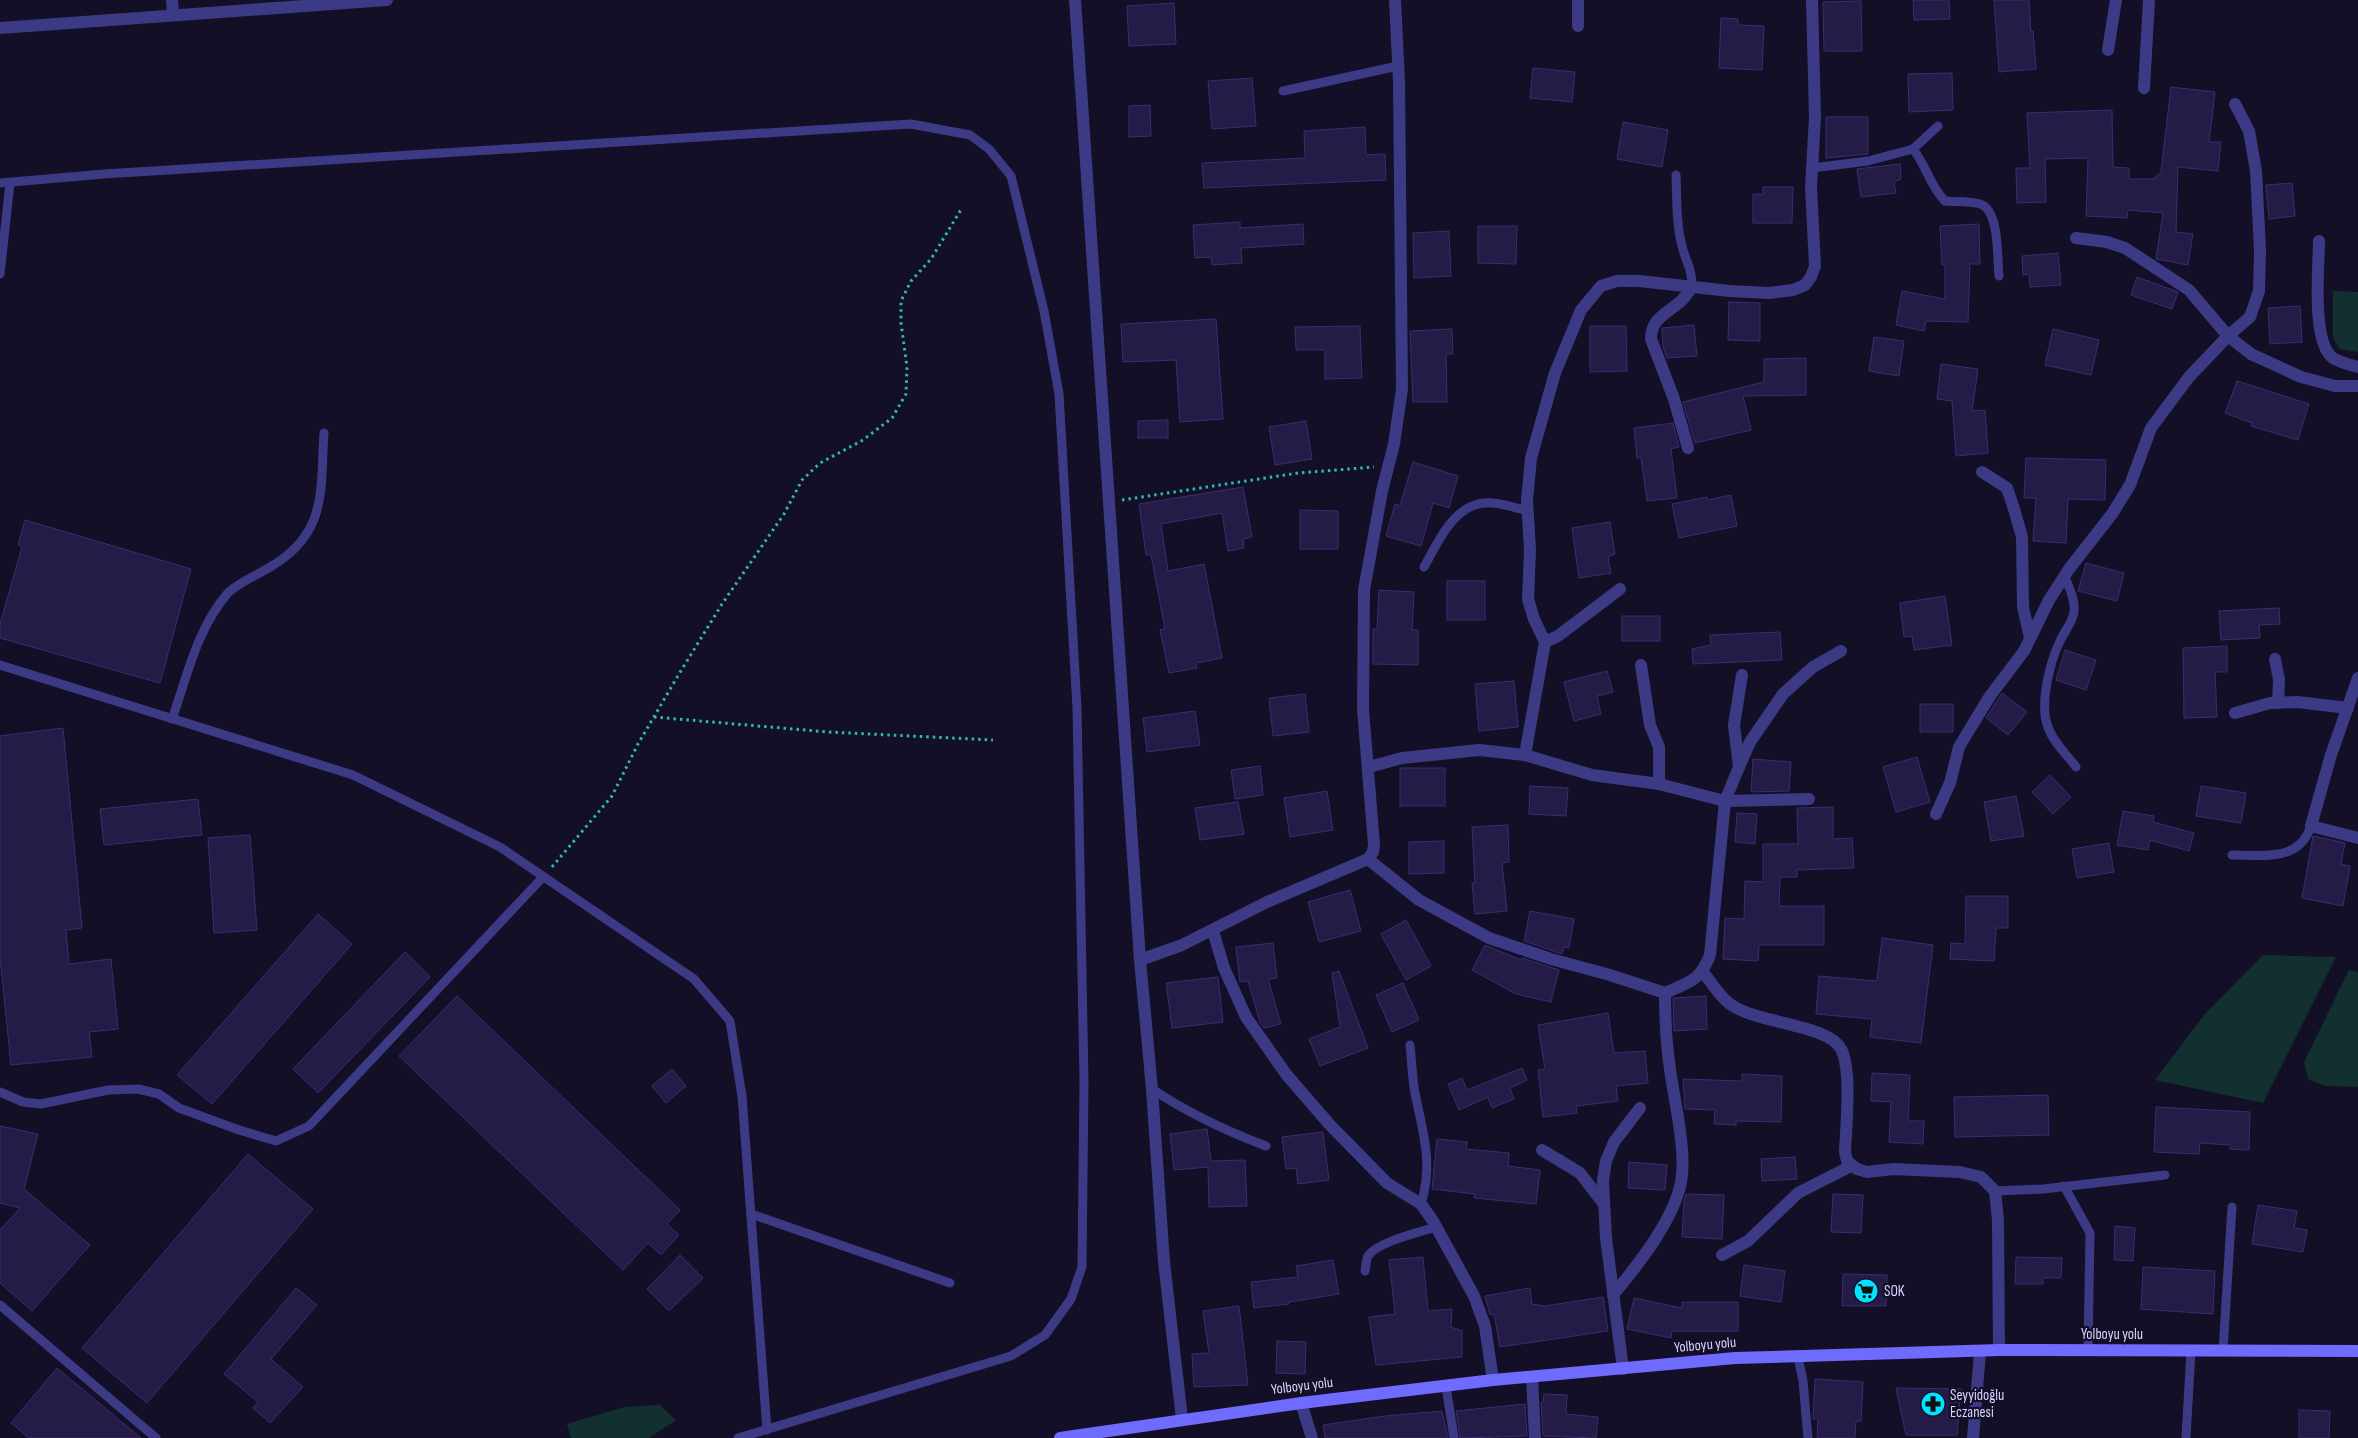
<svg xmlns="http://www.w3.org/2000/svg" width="2358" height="1438" viewBox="0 0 2358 1438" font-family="'Sofia Sans Condensed',sans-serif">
  <rect width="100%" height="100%" fill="#130f26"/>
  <g fill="#12302f">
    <polygon points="2333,291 2358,292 2358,352 2339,349 2333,338"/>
    <polygon points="2263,955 2336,957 2263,1103 2155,1080 2204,1015"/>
    <polygon points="2349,970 2358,972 2358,1087 2325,1086 2308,1079 2304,1062"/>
    <polygon points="660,1405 676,1420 649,1438 571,1438 567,1424 624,1407"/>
  </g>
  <g fill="#241b47" stroke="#3b2d73">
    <polygon points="1913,0 1949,0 1950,19 1914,20"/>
    <polygon points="1994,0 2029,0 2031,32 2033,31 2036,69 1999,72"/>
    <polygon points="1861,1 1862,51 1824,51 1823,2"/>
    <polygon points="1174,3 1176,44 1129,46 1127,6"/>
    <polygon points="1721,18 1738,19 1738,25 1764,26 1762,70 1719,68"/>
    <polygon points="1533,68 1575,72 1572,102 1530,98"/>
    <polygon points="1952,73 1953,110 1909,112 1908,74"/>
    <polygon points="1252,78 1256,126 1212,129 1208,81"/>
    <polygon points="2171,87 2215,92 2209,142 2221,142 2218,171 2178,167 2176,232 2193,234 2188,265 2156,259 2163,213 2128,210 2127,218 2086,216 2088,158 2045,159 2046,202 2017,203 2016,168 2030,168 2027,113 2112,110 2113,167 2129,168 2129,179 2153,179 2161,172"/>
    <polygon points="1150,105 1151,136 1129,137 1129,106"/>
    <polygon points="1826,117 1868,117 1868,154 1826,158"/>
    <polygon points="1623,122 1668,130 1662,167 1617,159"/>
    <polygon points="1365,127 1366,155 1385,154 1386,180 1204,188 1202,163 1305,158 1304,131"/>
    <polygon points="1900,164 1901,179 1894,182 1896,193 1861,197 1857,169"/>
    <polygon points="2292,183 2295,216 2269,219 2266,185"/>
    <polygon points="1763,187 1793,187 1792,223 1753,223 1753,194 1763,194"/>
    <polygon points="1240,222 1240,228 1303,224 1304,244 1241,248 1242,263 1212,265 1211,257 1195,258 1193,225"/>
    <polygon points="1979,224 1980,264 1970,264 1968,322 1926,321 1924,331 1896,325 1902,291 1945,299 1945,265 1942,265 1940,226"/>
    <polygon points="1478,226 1517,226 1516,264 1478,263"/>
    <polygon points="1449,231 1451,276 1414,278 1413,233"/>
    <polygon points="2058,253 2061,285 2030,287 2029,274 2023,275 2022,256"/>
    <polygon points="2137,277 2178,292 2172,309 2131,295"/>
    <polygon points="1729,302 1760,303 1760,341 1728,340"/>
    <polygon points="2300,306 2302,342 2270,344 2268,308"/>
    <polygon points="1216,319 1223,419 1180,422 1176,360 1123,362 1121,324"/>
    <polygon points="1694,325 1697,356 1667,358 1663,347 1662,328"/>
    <polygon points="1360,326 1362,378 1325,379 1325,350 1296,350 1295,327"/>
    <polygon points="1590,326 1626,326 1627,371 1590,372"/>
    <polygon points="1452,329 1453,354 1446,354 1447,402 1413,402 1410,331"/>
    <polygon points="2053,329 2099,340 2091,375 2045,365"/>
    <polygon points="1874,337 1904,341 1899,376 1869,371"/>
    <polygon points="1806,358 1806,395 1743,396 1751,430 1695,443 1683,402 1764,382 1764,359"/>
    <polygon points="1941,364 1978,369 1972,411 1985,410 1988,453 1956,456 1952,401 1937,399"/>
    <polygon points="2237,381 2309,404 2298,440 2251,426 2252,423 2225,413"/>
    <polygon points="1168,420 1168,438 1138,438 1138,421"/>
    <polygon points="1306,421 1312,459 1275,465 1269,427"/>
    <polygon points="1673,423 1679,447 1671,449 1677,498 1647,501 1641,458 1637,458 1634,428"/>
    <polygon points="2026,458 2106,460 2105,500 2068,499 2066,543 2033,541 2036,498 2024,498"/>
    <polygon points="1413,462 1458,476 1449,508 1433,503 1421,546 1386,536 1395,504 1400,506"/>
    <polygon points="1243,487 1252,537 1243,539 1244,548 1228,551 1222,513 1161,524 1168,571 1204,564 1222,658 1196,663 1197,668 1169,673 1160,630 1165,629 1151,555 1146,555 1139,504"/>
    <polygon points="1731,495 1737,526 1679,538 1672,504 1707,497 1708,500"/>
    <polygon points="1300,510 1338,511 1338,549 1300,549"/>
    <polygon points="25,520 191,569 160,683 0,638 0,624 22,547 18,545"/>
    <polygon points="1610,522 1615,554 1608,557 1611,573 1579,578 1572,528"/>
    <polygon points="2086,563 2124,573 2117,601 2078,591"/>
    <rect x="1447" y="581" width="38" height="39"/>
    <polygon points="1379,590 1414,592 1412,630 1418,630 1418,665 1373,664 1373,629 1377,629"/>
    <polygon points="1945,596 1952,645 1914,650 1912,636 1904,637 1900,603"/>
    <polygon points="2279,608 2280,624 2259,625 2260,638 2221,640 2219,611"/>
    <rect x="1622" y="616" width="38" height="25"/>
    <polygon points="1780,632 1782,660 1693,664 1692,649 1711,645 1710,635"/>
    <polygon points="2227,646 2227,672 2215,672 2217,717 2184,718 2183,648"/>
    <polygon points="2065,650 2096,660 2086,690 2056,680"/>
    <polygon points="1607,671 1613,692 1597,696 1601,714 1574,721 1564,682"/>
    <polygon points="1514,681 1518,727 1479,731 1475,684"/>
    <polygon points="2002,693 2027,712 2008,735 1986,718"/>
    <polygon points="1305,694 1309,732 1273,736 1269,698"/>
    <rect x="1920" y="704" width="33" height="28"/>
    <polygon points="1195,711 1200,745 1147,752 1143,718"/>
    <polygon points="63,728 82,928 66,930 69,964 111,959 118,1029 89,1032 92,1057 11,1065 0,957 0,736"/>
    <polygon points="1917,757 1930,802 1896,812 1883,767"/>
    <polygon points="1753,759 1791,762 1789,791 1751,792"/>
    <polygon points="1260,766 1263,795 1235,799 1231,770"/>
    <rect x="1400" y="768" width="45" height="38"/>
    <polygon points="2050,775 2071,797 2053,814 2032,792"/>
    <polygon points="1530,786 1568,788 1566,816 1529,814"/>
    <polygon points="2201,786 2246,793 2241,823 2196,816"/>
    <polygon points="1327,791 1333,830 1290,837 1284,798"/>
    <polygon points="2016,796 2024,836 1991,841 1984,802"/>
    <polygon points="198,799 202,835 104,845 100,809"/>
    <polygon points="1238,802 1244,834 1200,840 1195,808"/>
    <polygon points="1833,807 1833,839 1852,838 1854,868 1797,870 1797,877 1780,877 1779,906 1824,906 1824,945 1759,945 1758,961 1723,959 1725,918 1744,919 1745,881 1763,882 1763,844 1798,844 1797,808"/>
    <polygon points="2123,811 2154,816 2153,822 2194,833 2189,851 2150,840 2148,850 2117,845"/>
    <polygon points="1737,813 1757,814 1755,844 1735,842"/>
    <polygon points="1508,825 1509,862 1502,863 1507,911 1475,914 1472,883 1475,883 1472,827"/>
    <polygon points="250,835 257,930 214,933 208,838"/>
    <polygon points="2313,836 2345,843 2341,864 2350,866 2343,906 2302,898"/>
    <polygon points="1444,841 1444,873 1409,874 1409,842"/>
    <polygon points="2109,843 2114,872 2077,878 2072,849"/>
    <polygon points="1350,890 1361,931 1319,942 1308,902"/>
    <polygon points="1966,896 2008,896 2008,928 1996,928 1994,961 1950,959 1951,943 1965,944"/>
    <polygon points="1530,911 1574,919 1569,948 1564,947 1562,954 1524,941"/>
    <polygon points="318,914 352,944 212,1104 177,1075"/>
    <polygon points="1406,920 1431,966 1406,980 1381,934"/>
    <polygon points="1882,938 1933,945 1921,1043 1870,1037 1872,1019 1816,1014 1819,976 1877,981"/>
    <polygon points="1273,943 1277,978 1268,979 1281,1024 1264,1028 1260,1022 1248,981 1240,982 1236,947"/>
    <polygon points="1485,945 1521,960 1522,958 1559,970 1551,1002 1516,994 1472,970"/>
    <polygon points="405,952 430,977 318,1093 293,1069"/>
    <polygon points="1339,971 1368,1048 1320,1066 1309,1039 1340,1027 1332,973"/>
    <polygon points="1218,977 1223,1022 1172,1028 1166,983"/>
    <polygon points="1403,983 1419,1020 1392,1032 1376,995"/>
    <polygon points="457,996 680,1210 667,1224 679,1235 661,1255 648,1243 623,1270 399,1056"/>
    <polygon points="1706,996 1707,1029 1674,1031 1673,998"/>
    <polygon points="1608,1013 1614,1053 1645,1051 1648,1083 1616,1086 1618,1101 1576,1106 1577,1113 1543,1117 1538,1070 1545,1069 1538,1025"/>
    <polygon points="1522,1068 1527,1080 1510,1088 1514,1099 1492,1108 1488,1097 1459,1110 1448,1084 1462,1078 1467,1090"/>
    <polygon points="672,1069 686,1086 666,1103 652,1086"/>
    <polygon points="1872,1073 1910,1075 1908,1121 1924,1121 1923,1144 1889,1142 1891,1102 1871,1101"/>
    <polygon points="1742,1074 1782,1076 1781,1122 1736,1121 1736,1125 1714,1124 1715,1110 1685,1109 1683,1079 1742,1081"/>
    <polygon points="2048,1095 2049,1135 1955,1137 1954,1097"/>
    <polygon points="2156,1107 2250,1112 2249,1150 2230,1149 2230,1145 2200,1143 2199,1154 2154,1152"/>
    <polygon points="0,1126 38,1134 24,1189 90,1245 32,1311 0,1283 0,1230 20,1208 0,1203"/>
    <polygon points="1207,1129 1211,1161 1245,1160 1247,1206 1209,1207 1208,1167 1174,1170 1170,1134"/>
    <polygon points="1323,1132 1329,1180 1298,1184 1296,1168 1286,1169 1282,1137"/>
    <polygon points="1437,1139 1467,1142 1466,1149 1509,1153 1508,1166 1540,1170 1536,1204 1474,1198 1475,1194 1432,1189"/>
    <polygon points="248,1154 313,1209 147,1403 82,1348"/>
    <polygon points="1795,1157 1797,1179 1762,1181 1761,1159"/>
    <polygon points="1629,1162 1667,1165 1665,1190 1628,1188"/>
    <polygon points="1686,1194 1724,1195 1722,1239 1682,1237 1684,1202"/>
    <polygon points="1833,1194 1863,1195 1861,1233 1831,1232"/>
    <polygon points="2258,1205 2297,1211 2294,1228 2307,1230 2303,1252 2252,1244"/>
    <polygon points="2115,1226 2135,1228 2133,1261 2114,1260"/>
    <polygon points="680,1255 703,1278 669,1311 647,1289"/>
    <polygon points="1423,1257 1428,1311 1452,1309 1451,1327 1462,1331 1462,1357 1376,1365 1369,1317 1395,1314 1389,1260"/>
    <polygon points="2016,1257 2062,1258 2061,1278 2043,1278 2043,1284 2015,1284"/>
    <polygon points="1333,1260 1339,1294 1289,1302 1289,1304 1254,1308 1251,1282 1298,1277 1296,1266"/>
    <polygon points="1744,1265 1785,1271 1781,1302 1740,1296"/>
    <polygon points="2143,1267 2215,1271 2213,1314 2141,1309"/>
    <polygon points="1843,1274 1887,1275 1886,1306 1842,1306"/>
    <polygon points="296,1288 317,1305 271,1359 303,1387 270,1423 253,1408 258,1402 224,1374"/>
    <polygon points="1530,1288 1532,1304 1545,1306 1603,1297 1608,1331 1500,1347 1494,1314 1490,1315 1485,1296"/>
    <polygon points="1634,1298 1682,1308 1682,1302 1738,1302 1738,1331 1672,1331 1671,1338 1627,1329"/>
    <polygon points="1239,1306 1248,1385 1194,1387 1192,1354 1209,1353 1203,1311"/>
    <polygon points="1277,1341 1306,1342 1305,1374 1276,1373"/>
    <polygon points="57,1368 141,1438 29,1438 11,1423"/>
    <polygon points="1815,1379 1863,1382 1861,1421 1856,1421 1855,1438 1817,1438 1818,1419 1813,1419"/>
    <polygon points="1896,1388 1961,1389 1957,1435 1906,1435"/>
    <polygon points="1544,1394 1567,1395 1566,1414 1598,1417 1596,1438 1543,1436 1541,1402 1543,1402"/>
    <polygon points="1525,1404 1527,1436 1460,1438 1456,1411"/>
    <polygon points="2299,1410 2330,1411 2329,1438 2299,1438"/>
    <polygon points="1442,1411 1448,1438 1325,1438 1323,1425 1385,1416"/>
  </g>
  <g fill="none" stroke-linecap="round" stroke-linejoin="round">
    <g stroke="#2fb8b0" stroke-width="3" stroke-dasharray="2.5 4" stroke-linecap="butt">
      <polyline points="1122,500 1298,473 1374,467"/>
      <polyline points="654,717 828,732 993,740"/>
      <polyline points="552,867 612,796 638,744 679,674 722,604 784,514 802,480 820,463 863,440 892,418 906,394 907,367 901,323 901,301 911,281 931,259 962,208"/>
    </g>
    <g stroke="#3d3a85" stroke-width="9">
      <polyline points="1283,91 1398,66"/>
      <path d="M1913 149C1926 165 1930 186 1945 201 1955 202 1970 201 1980 204 2000 210 1997 259 1999 276"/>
      <polyline points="1812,168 1868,161 1913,149 1938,126"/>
      <path d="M1676 175C1677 199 1676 223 1682 246 1686 263 1692 267 1692 287"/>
      <polyline points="0,183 104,174 911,124 970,135 989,149 1011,176 1044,311 1059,394 1077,708 1084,1081 1082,1267 1071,1299 1045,1335 1011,1356 738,1438"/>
      <polyline points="0,274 10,183"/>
      <path d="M1424 567C1436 546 1450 513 1475 505 1491 499 1512 507 1528 511"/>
      <path d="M2065 577C2068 586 2074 596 2074 606 2076 618 2065 630 2060 641 2050 662 2039 704 2048 727 2053 742 2067 755 2076 767"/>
      <polyline points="0,665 353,775 500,847 694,979 730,1021 742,1096 767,1430"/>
      <path d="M172 719C187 677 197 629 227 594 237 583 262 573 275 564 328 530 320 489 324 433"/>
      <path d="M2232 855C2264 855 2299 862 2311 826"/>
      <path d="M1410 1045C1412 1062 1412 1082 1416 1098 1424 1136 1433 1166 1421 1204"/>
      <path d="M1152 1089C1188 1113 1226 1131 1266 1146"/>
      <polyline points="0,1092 23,1102 41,1104 108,1090 138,1089 159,1094 179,1108 239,1130 276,1141 309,1126 543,877"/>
      <polyline points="2064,1186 2090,1233 2088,1350"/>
      <polyline points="1995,1191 2043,1189 2165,1175"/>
      <polyline points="751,1214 950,1283"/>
      <path d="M1365 1271C1366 1266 1366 1260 1368 1256 1377 1242 1420 1232 1436 1227"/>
      <polyline points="0,1305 156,1438"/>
      <polyline points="2223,1351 2232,1207"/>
      <polyline points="1798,1357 1803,1381 1808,1438"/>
      <polyline points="1446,1386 1454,1438"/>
      <polyline points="2186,1437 2191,1351"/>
    </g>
    <g stroke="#3d3a85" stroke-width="12">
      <polyline points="172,0 173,15"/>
      <polyline points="1075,0 1140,960 1152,1089 1164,1262 1182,1419"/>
      <polyline points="1578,0 1578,26"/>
      <polyline points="0,28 387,0"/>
      <polyline points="2108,50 2116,0"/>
      <polyline points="2144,88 2149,0"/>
      <polyline points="2076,238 2107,242 2125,248 2189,290 2228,336 2251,354 2301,377 2335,386 2358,386"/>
      <path d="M2319 241C2319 266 2311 342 2333 358 2339 362 2350 365 2358 367"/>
      <path d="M1688 448 1674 399 1651 339C1651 317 1670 312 1682 300 1686 296 1689 291 1692 287"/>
      <polyline points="1982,472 2007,488 2014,509 2022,537 2023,607 2030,638"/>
      <polyline points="1545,642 1558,636 1620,589"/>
      <polyline points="2275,659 2279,680 2278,703"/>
      <polyline points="1641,665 1650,725 1659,747 1659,784"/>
      <polyline points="2358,678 2331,755 2311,826 2358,838"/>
      <polyline points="2235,713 2270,703 2297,702 2348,708"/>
      <polyline points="1525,755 1545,642 1534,619 1528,599 1530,550 1527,500 1531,458 1555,373 1581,310 1601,286 1617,281 1639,281 1730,291 1769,293 1793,290 1805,285 1811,277 1815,266 1811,187 1815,117 1812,0"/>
      <polyline points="1369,767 1402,758 1479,750 1525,755 1592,775 1659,784 1725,801 1809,799"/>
      <polyline points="1739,767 1734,725 1742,675"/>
      <polyline points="1936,814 1950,783 1959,747 1971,727 1990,696 2024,651 2049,600 2069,569 2112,514 2130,485 2151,428 2189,377 2228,336 2250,317 2259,291 2260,250 2256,171 2249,131 2235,104"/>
      <path d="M1368 859 1419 900 1489 938 1551 959 1610 975 1665 993C1689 982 1700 981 1710 955L1725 801 1739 767 1750 742 1783 694 1813 667 1841 651"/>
      <polyline points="1213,931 1224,968 1246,1017 1286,1074 1330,1125 1387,1183 1421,1204 1433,1221 1474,1296 1485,1326 1493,1380"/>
      <polyline points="1140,960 1182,945 1267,902 1368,859 1373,852 1374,845 1363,709 1364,590 1382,491 1394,444 1402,389 1399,81 1395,0"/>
      <path d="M1703 972C1711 982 1720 997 1730 1004 1757 1024 1828 1024 1841 1049 1852 1069 1846 1128 1845 1152L1847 1161 1857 1169 1867 1172 1893 1169 1960 1172 1981 1177 1995 1191 1998 1220 1999 1350"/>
      <polyline points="1542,1150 1580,1173 1604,1204"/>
      <polyline points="1722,1255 1748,1241 1798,1193 1851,1166"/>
      <path d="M1613 1295C1637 1266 1674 1220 1681 1182 1687 1151 1674 1100 1670 1069 1666 1043 1665 1018 1665 993"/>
      <polyline points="1623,1369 1606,1238 1603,1180 1606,1161 1614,1142 1640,1108"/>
      <polyline points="1532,1377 1535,1438"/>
      <polyline points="1301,1403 1312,1438"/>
      <polyline points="1973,1438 1980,1352"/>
    </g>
    <polyline stroke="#6f6bff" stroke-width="12" points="1060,1438 1301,1403 1493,1380 1735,1358 1999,1350 2358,1351"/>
  </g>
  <defs>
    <symbol id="supermarket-disc" viewBox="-11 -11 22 22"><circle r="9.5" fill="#00e5ff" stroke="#130f26"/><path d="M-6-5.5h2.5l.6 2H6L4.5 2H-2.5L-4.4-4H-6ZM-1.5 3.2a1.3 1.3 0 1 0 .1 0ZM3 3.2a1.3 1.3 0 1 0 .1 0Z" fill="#111"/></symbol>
    <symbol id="pharmacy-disc" viewBox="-11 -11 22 22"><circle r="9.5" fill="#00e5ff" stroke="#130f26"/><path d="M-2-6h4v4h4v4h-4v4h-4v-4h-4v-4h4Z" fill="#111"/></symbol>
  </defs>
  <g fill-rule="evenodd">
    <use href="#supermarket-disc" x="1852" y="1277" width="28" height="28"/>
    <use href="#pharmacy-disc" x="1919" y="1390" width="28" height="28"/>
  </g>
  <g text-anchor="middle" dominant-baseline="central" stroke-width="4.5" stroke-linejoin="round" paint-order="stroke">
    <g font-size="15" fill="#d9d4ff" stroke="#130f26" text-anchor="start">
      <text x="1884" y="1291">SOK</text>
      <text x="1950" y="1395">Seyyidoğlu<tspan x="1950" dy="17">Eczanesi</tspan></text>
    </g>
    <g font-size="15" fill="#d9d4ff" stroke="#130f26">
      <text x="2112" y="1334">Yolboyu yolu</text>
      <text transform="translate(1705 1345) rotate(-5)">Yolboyu yolu</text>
      <text transform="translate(1302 1386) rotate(-7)">Yolboyu yolu</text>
    </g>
  </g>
</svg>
